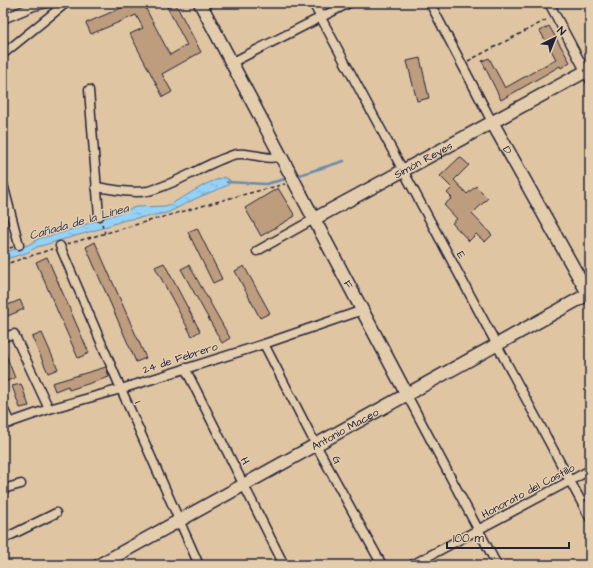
<svg xmlns="http://www.w3.org/2000/svg" width="593" height="568" viewBox="0 0 593 568" font-family="'Architects Daughter',sans-serif">
  <defs>
    <pattern id="water-ripples" width="26" height="14" patternUnits="userSpaceOnUse"><rect width="26" height="14" fill="#95d2f6"/><path d="M2 4q2-2 4 0t4 0M15 11q2-2 4 0t4 0" fill="none" stroke="#80b4d4"/></pattern>
  </defs>
  <rect width="100%" height="100%" fill="#e0c5a2"/>
  <filter id="ink" filterUnits="userSpaceOnUse"><feTurbulence type="fractalNoise" baseFrequency=".025" numOctaves="2"/><feDisplacementMap in="SourceGraphic" scale="8" xChannelSelector="R" yChannelSelector="G"/><feConvolveMatrix kernelMatrix="1 2 1 2 8 2 1 2 1" color-interpolation-filters="sRGB"/></filter>
  <g filter="url(#ink)">
    <polygon fill="url(#water-ripples)" stroke="#678cab" points="224,177 230,180 229,184 226,186 197,198 167,213 125,220 96,230 37,247 26,253 3,260 3,253 28,245 40,238 61,233 136,207 165,206 171,204 206,184"/>
    <g fill="none" stroke-linecap="round" stroke-linejoin="round">
      <g stroke="#678cab" stroke-width="2.5">
        <polyline points="296,176 344,161"/>
        <polyline points="227,182 266,184 289,178"/>
      </g>
    </g>
    <g fill="#be9d7e" stroke="#22223b">
      <polygon points="133,3 143,3 170,55 187,45 165,3 175,3 201,52 162,74 172,92 163,97 130,34 143,28 136,15 91,34 86,23"/>
      <polygon points="549,26 570,62 561,68 560,66 501,100 482,61 489,58 505,88 556,59 540,31"/>
      <polygon points="420,58 429,98 417,101 407,61"/>
      <polygon points="460,157 469,165 454,180 467,194 476,186 488,198 472,214 492,235 485,242 476,234 469,241 452,223 457,219 444,205 452,198 447,193 452,188 440,176"/>
      <polygon points="278,188 295,216 261,236 245,208"/>
      <polygon points="197,228 222,279 213,283 188,232"/>
      <polygon points="95,242 146,358 136,362 86,247"/>
      <polygon points="47,257 89,353 78,358 36,262"/>
      <polygon points="164,263 200,331 192,336 155,267"/>
      <polygon points="189,265 230,338 222,343 181,269"/>
      <polygon points="244,266 270,313 260,318 235,271"/>
      <polygon points="20,300 24,309 3,318 3,307"/>
      <polygon points="42,333 58,369 48,373 32,337"/>
      <polygon points="3,347 15,378 4,382 3,378"/>
      <polygon points="106,367 109,377 69,390 68,386 55,391 52,383"/>
      <polygon points="21,384 29,406 20,408 12,386"/>
    </g>
    <g fill="none" stroke-linecap="round" stroke-linejoin="round">
      <defs>
        <g id="street">
          <polyline points="313,3 590,518"/>
          <polyline points="430,3 492,122"/>
          <polyline points="549,3 590,80"/>
          <polyline points="3,19 34,6 47,3"/>
          <polyline points="3,54 66,3"/>
          <polyline points="231,63 349,3"/>
          <polyline points="89,90 99,216"/>
          <polyline points="3,184 19,245"/>
          <path d="M96 187C112 189 132 194 148 191 178 184 204 164 233 155 249 150 266 162 281 156"/>
          <polyline points="60,246 121,389 199,565"/>
          <polyline points="257,251 314,219"/>
          <polyline points="3,337 14,334 49,409"/>
          <polyline points="264,344 316,445 382,565"/>
          <polyline points="185,368 284,565"/>
          <polyline points="407,395 497,565"/>
          <polyline points="3,408 10,423"/>
          <polyline points="3,425 49,409 121,389 264,344 363,310"/>
          <polyline points="3,489 21,484"/>
          <polyline points="3,539 56,513"/>
          <polyline points="412,565 590,470"/>
        </g>
        <g id="secondary">
          <path id="s1" d="M200 3 407 395"/>
          <path id="s2" d="M492 122 590 297"/>
          <path id="s3" d="M314 219 590 69"/>
          <path id="s4" d="M99 565 590 293"/>
        </g>
      </defs>
      <use href="#street" stroke="#22223b" stroke-width="11"/>
      <use href="#secondary" stroke="#22223b" stroke-width="15"/>
      <g stroke="#22223b" stroke-width="1.5" stroke-dasharray="4 3" stroke-linecap="butt">
        <polyline points="468,61 548,19"/>
        <polyline points="102,224 105,233"/>
        <polyline points="67,244 234,197 285,184"/>
        <polyline points="3,250 13,247"/>
        <polyline points="3,265 52,249"/>
      </g>
      <use href="#street" stroke="#e4cdad" stroke-width="8"/>
      <use href="#secondary" stroke="#e4cdad" stroke-width="12"/>
    </g>
  </g>
  <g text-anchor="middle" dominant-baseline="central" stroke-width="3" stroke-linejoin="round" paint-order="stroke">
    <g font-size="11" fill="#22223b" stroke="#e4cdad">
      <text stroke="none"><textPath href="#s2" startOffset="32">D</textPath></text>
      <text stroke="none"><textPath href="#s3" startOffset="124">Simón Reyes</textPath></text>
      <text transform="translate(461 255) rotate(62)">E</text>
      <text stroke="none"><textPath href="#s1" startOffset="318">F</textPath></text>
      <text transform="translate(180 358) rotate(-18)">24 de Febrero</text>
      <text transform="translate(138 402) rotate(66)">I</text>
      <text stroke="none"><textPath href="#s4" startOffset="281">Antonio Maceo</textPath></text>
      <text transform="translate(337 460) rotate(61)">G</text>
      <text transform="translate(245 461) rotate(63)">H</text>
      <text transform="translate(528 491) rotate(-28)">Honorato del Castillo</text>
    </g>
    <g font-size="12" font-style="italic" fill="#333c57" stroke="#e4cdad">
      <text transform="translate(79 222) rotate(-16)">Cañada de la Línea</text>
    </g>
  </g>
  <rect width="593" height="568" fill="none" stroke="#e4cdad" stroke-width="16"/>
  <rect x="8" y="8" width="577" height="552" fill="none" stroke="#22223b" stroke-width="1.5" filter="url(#ink)"/>
  <g transform="translate(555 38) rotate(43)" stroke="#e4cdad" stroke-width="3" paint-order="stroke">
  <path d="M0-3L7 15L0 10L-7 15Z" fill="#22223b"/>
  <text y="-6" font-size="11" font-weight="bold" text-anchor="middle" fill="#22223b">N</text>
  </g>
  <path d="M447 542v6h122v-6" fill="none" stroke="#22223b" stroke-width="2"/>
  <text x="453" y="542" font-size="12" fill="#22223b" stroke="#e4cdad" stroke-width="3" paint-order="stroke">100 m</text>
</svg>
